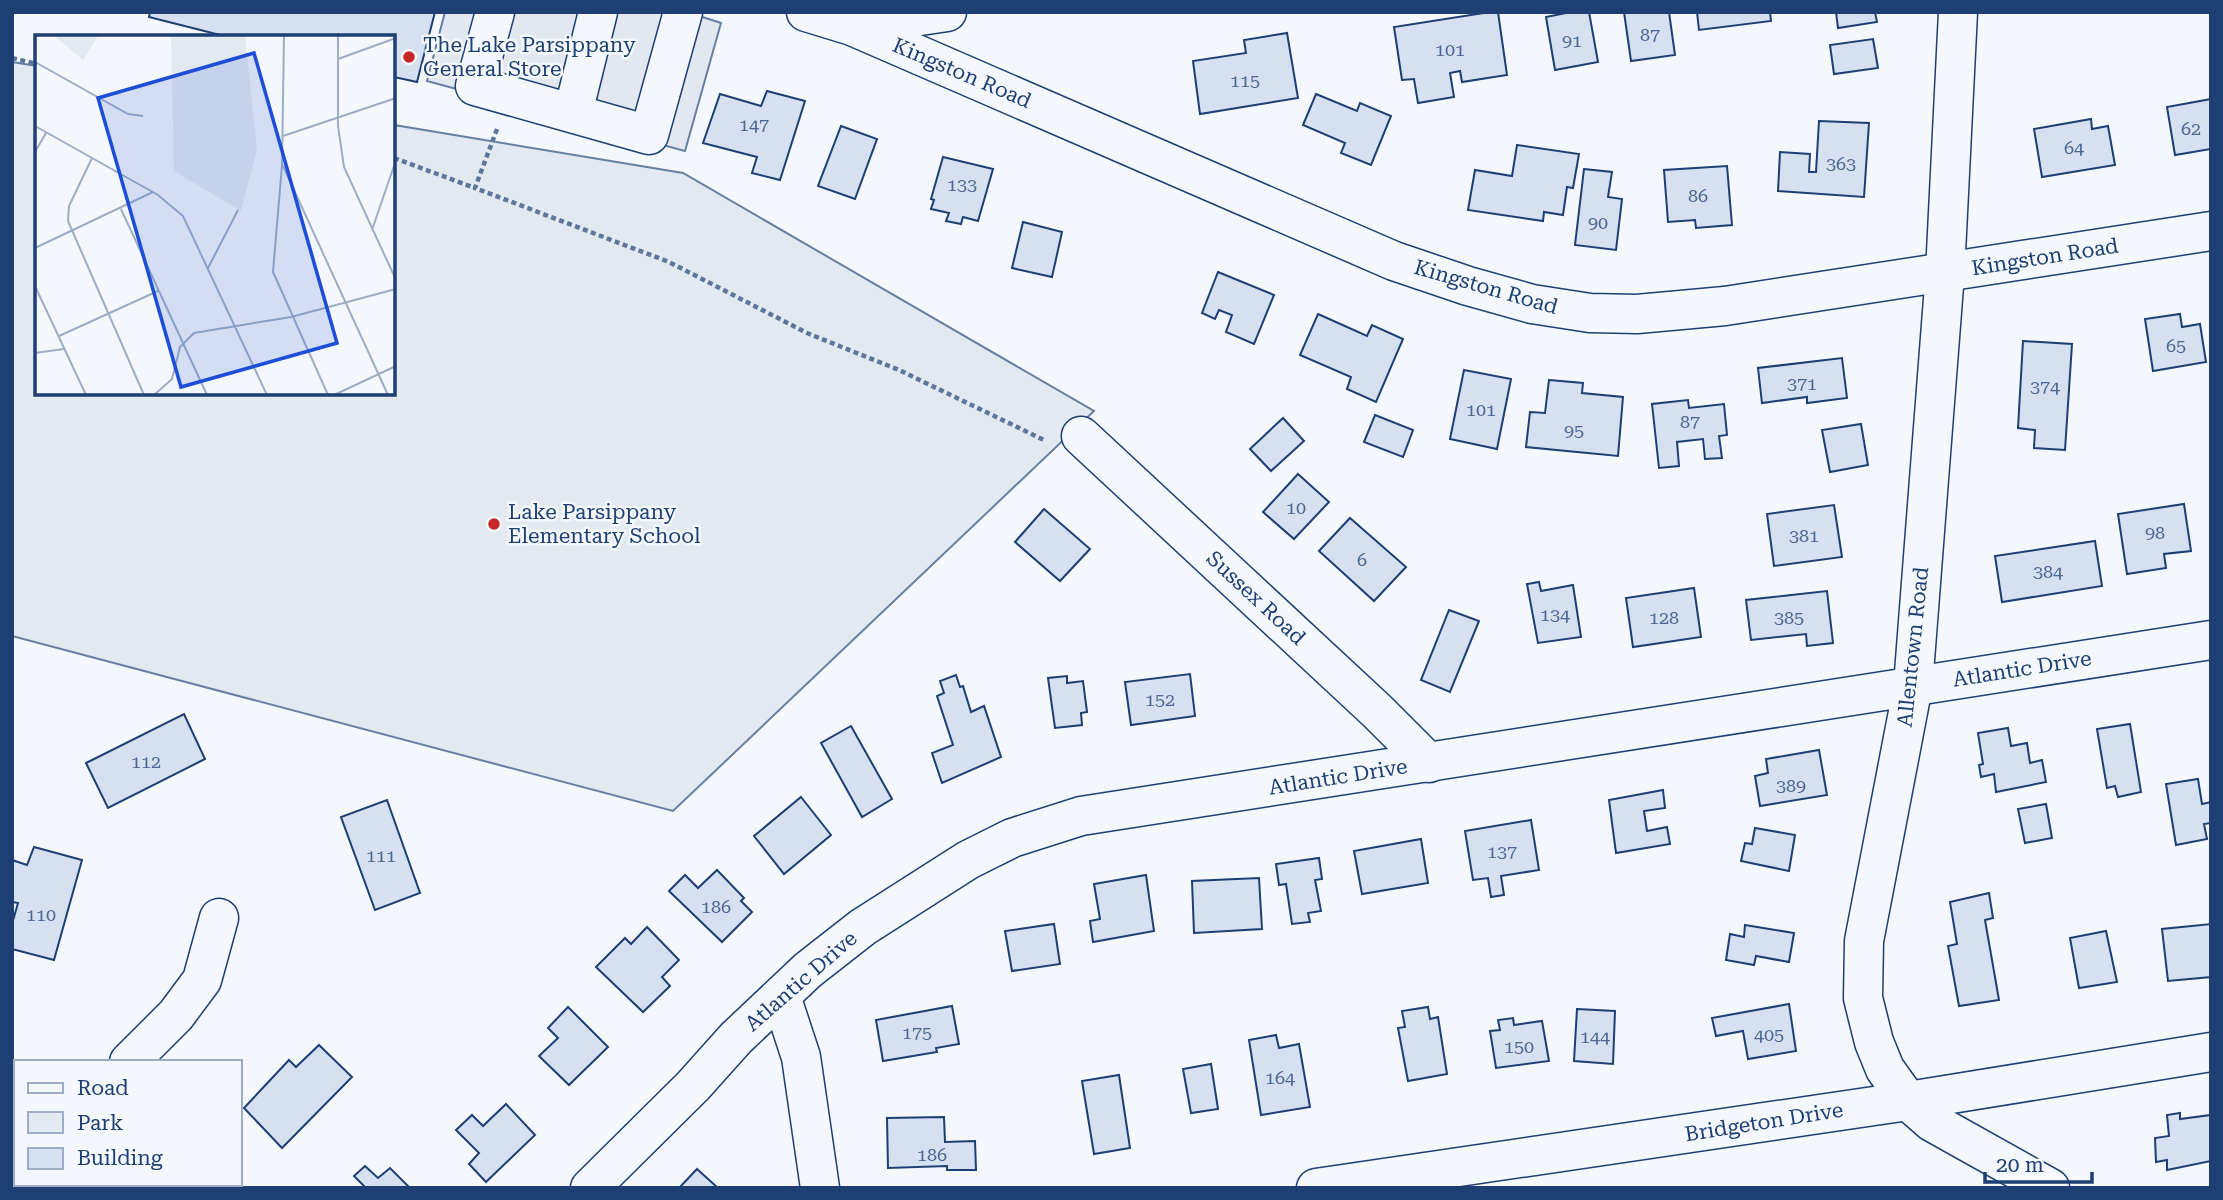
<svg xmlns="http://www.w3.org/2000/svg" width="2223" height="1200" viewBox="0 0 2223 1200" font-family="'Roboto Serif',serif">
  <rect width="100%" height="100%" fill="#f4f7fb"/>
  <polygon fill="#e3e9f0" stroke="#687fa3" stroke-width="2" points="12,62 37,66 37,394 394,394 394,125 683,173 1094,411 673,811 12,636"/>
  <polygon fill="#e3e8f0" stroke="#687fa3" stroke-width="2" points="445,12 687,12 721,23 685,151 427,81"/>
  <g fill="#d5e0f0" stroke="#1d3f73" stroke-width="2">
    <polygon points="150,12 435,12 417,82 394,77 394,37 228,37 149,17"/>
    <polygon points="1490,12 1498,12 1507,75 1462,82 1460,71 1450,73 1454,97 1418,103 1414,79 1402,80 1394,27"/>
    <polygon points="1571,12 1589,12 1598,62 1555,70 1546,17"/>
    <polygon points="1624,12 1669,12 1675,55 1631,61"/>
    <polygon points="1697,12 1770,12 1771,21 1699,30"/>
    <polygon points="1836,12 1875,12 1877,22 1838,28"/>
    <polygon points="1287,33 1298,98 1200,114 1193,61 1246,53 1244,40"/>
    <polygon points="1873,39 1878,68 1834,74 1830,45"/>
    <polygon points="767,91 805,101 780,180 752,173 757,157 703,143 720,94 761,106"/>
    <polygon points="1316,94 1357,111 1360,103 1391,116 1371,165 1341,153 1345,143 1303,125"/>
    <polygon points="2211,99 2211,149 2175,155 2167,107"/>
    <polygon points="2091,119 2092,129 2108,126 2115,165 2042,177 2034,129"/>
    <polygon points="1819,121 1869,123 1864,197 1778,191 1780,152 1810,154 1809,172 1816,172"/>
    <polygon points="841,126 877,139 855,199 818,186"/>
    <polygon points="1517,145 1579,154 1573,188 1567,187 1563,215 1544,212 1543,221 1468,210 1475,170 1512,176"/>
    <polygon points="943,157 993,169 978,221 963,217 961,224 946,221 949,213 931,209 934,200 931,199"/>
    <polygon points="1727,166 1732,225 1696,228 1695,220 1668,222 1664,170"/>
    <polygon points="1584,169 1612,172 1608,197 1622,199 1616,250 1575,245"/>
    <polygon points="1023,222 1062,232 1052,277 1012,268"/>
    <polygon points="1218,272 1274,295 1254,344 1226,332 1232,315 1219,310 1215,319 1202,313"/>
    <polygon points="1318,314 1367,336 1372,325 1403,339 1376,402 1347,389 1351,377 1300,355"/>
    <polygon points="2180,314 2182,327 2200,324 2206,362 2153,371 2145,319"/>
    <polygon points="2023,341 2072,344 2065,450 2034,448 2035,430 2018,428"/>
    <polygon points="1842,358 1847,398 1807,403 1807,397 1762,403 1758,368"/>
    <polygon points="1464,370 1511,379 1497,449 1450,439"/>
    <polygon points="1549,380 1583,383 1582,393 1623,397 1618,456 1526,447 1530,412 1545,413"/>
    <polygon points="1688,400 1689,408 1724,404 1727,435 1719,436 1722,458 1705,459 1703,439 1677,442 1679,466 1659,468 1652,404"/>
    <polygon points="1375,415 1413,430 1403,457 1364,442"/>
    <polygon points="1283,418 1304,441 1271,471 1250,449"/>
    <polygon points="1861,424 1868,465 1830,472 1822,430"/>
    <polygon points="1298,474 1329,502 1294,539 1263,512"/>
    <polygon points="2184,504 2191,551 2164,554 2166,568 2127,574 2118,514"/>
    <polygon points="1834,505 1842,557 1774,566 1767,514"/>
    <polygon points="1044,509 1090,549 1060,581 1015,542"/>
    <polygon points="1350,518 1406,567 1374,601 1319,551"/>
    <polygon points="2095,541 2102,586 2002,602 1995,556"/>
    <polygon points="1539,582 1541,591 1573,585 1581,637 1538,643 1527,584"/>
    <polygon points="1694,588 1701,637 1633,647 1626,598"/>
    <polygon points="1827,591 1833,643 1807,646 1806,634 1751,640 1746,600"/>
    <polygon points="1449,610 1479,621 1450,692 1421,680"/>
    <polygon points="1190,674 1195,716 1131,725 1125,682"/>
    <polygon points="956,675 960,687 963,686 971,712 984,706 1001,757 942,783 932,753 953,745 937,696 944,693 940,681"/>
    <polygon points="1067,676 1067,683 1083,681 1087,712 1081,713 1082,725 1055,728 1048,678"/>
    <polygon points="184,714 205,759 108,808 86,763"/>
    <polygon points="2130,724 2141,792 2118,797 2115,786 2107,788 2097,729"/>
    <polygon points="851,726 892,799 862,817 821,743"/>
    <polygon points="2008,728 2011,746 2027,743 2030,763 2042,760 2046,782 1996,792 1994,774 1981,777 1979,765 1983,764 1978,733"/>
    <polygon points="1819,750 1827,795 1760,806 1755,776 1768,773 1766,759"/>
    <polygon points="2198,779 2202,804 2211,802 2211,823 2204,824 2207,839 2176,845 2166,784"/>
    <polygon points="1663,790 1665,808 1644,811 1647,831 1667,827 1670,844 1616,853 1609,800"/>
    <polygon points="801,797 831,835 784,874 754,836"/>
    <polygon points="387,800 420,893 375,910 341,817"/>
    <polygon points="2046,804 2052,838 2025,843 2018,809"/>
    <polygon points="1531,820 1539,870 1501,876 1504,895 1491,897 1488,878 1473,880 1465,831"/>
    <polygon points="1755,828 1795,835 1789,871 1741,861 1745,843 1752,844"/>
    <polygon points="1421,839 1428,883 1362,894 1354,851"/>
    <polygon points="34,847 82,860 54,960 12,949 12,924 18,903 12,902 12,860 27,865"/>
    <polygon points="1319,858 1322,879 1315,880 1321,911 1308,913 1310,922 1292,924 1286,884 1279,885 1276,864"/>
    <polygon points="717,870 744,898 741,901 752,912 722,942 669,891 685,875 698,888"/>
    <polygon points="1146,875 1154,931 1093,942 1090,921 1100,919 1094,884"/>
    <polygon points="1259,878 1262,929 1194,933 1192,881"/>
    <polygon points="1989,893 1993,918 1985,920 1999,1000 1959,1006 1948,946 1957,944 1950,902"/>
    <polygon points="1054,924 1060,964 1012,971 1005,931"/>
    <polygon points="2211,924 2211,977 2168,981 2162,929"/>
    <polygon points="1745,925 1794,933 1789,962 1756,956 1754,965 1726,960 1730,934 1744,937"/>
    <polygon points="647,927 679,960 662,977 670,986 643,1012 596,967 625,938 631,944"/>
    <polygon points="2106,931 2117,982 2079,988 2070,938"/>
    <polygon points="1789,1004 1796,1051 1748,1059 1743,1031 1716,1036 1712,1018"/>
    <polygon points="952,1006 959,1044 936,1048 937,1052 883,1061 876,1020"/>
    <polygon points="568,1007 608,1047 569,1085 539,1056 558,1038 548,1028"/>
    <polygon points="1428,1007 1430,1019 1438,1017 1447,1074 1408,1081 1398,1028 1405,1027 1402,1011"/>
    <polygon points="1577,1009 1615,1011 1613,1064 1574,1061"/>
    <polygon points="1513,1018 1514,1025 1542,1021 1549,1061 1496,1068 1490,1031 1500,1030 1498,1020"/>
    <polygon points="1276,1035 1279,1048 1299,1044 1310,1107 1261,1115 1249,1040"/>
    <polygon points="319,1045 352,1077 282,1148 244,1108 289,1060 296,1067"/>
    <polygon points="1211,1064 1218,1109 1191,1113 1183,1069"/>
    <polygon points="1119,1075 1130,1148 1094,1154 1082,1081"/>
    <polygon points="506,1104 535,1135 486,1182 469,1164 479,1153 456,1130 472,1115 483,1126"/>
    <polygon points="2180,1113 2180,1119 2211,1115 2211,1161 2167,1170 2167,1160 2156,1162 2155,1138 2169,1136 2167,1115"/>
    <polygon points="944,1117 945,1142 975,1141 976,1170 947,1170 947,1166 888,1168 887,1118"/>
    <polygon points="365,1166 378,1178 390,1168 410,1188 366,1188 354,1176"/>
    <polygon points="697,1169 718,1188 679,1188"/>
  </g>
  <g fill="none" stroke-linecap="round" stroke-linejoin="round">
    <defs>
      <g id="minor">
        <polyline points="495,12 475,86 649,135 683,12"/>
        <polyline points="806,12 852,26 1394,261 1468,286 1532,304 1590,313 1637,314 1725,306 2211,231"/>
        <polyline points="1958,12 1945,273 1913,686 1864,941 1863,998 1874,1042 1885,1069 1908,1101 1932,1122 2050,1188"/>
        <polyline points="853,26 947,12"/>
        <polyline points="573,113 598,12"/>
        <polyline points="1081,436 1377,711 1429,763"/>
        <polyline points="781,996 801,1057 820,1188"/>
        <polyline points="129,1062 176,1015 202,980 219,918"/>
        <polyline points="12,1178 16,1175"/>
        <polyline points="590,1188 693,1086 736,1038 808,970 863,927 968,860 1012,838 1081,816 2211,640"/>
        <polyline points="1316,1188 1908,1101 2211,1052"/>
      </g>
    </defs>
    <use href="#minor" stroke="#1d3f73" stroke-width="41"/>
    <g stroke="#5e769c" stroke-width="4.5" stroke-dasharray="5 3.5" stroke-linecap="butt">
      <polyline points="12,58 37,64"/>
      <polyline points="497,129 475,188 669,262 807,333 899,370 1046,441"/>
      <polyline points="394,158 475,188"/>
    </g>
    <use href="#minor" stroke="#f4f7fb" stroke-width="38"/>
  </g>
  <g fill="#c62828" stroke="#f4f7fb" stroke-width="2.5">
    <circle cx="409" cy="57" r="7"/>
    <circle cx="494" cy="524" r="7"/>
  </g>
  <g text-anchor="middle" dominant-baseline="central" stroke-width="5" stroke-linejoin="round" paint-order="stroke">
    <g font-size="18" fill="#4b6792">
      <text x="1650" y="34">87</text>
      <text x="1572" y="40">91</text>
      <text x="1450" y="49">101</text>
      <text x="1245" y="80">115</text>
      <text x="754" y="124">147</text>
      <text x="2191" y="128">62</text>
      <text x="2074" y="147">64</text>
      <text x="1841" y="163">363</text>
      <text x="962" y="184">133</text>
      <text x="1698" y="195">86</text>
      <text x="1598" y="222">90</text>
      <text x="2176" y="345">65</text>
      <text x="1802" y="383">371</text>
      <text x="2045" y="386">374</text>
      <text x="1481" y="409">101</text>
      <text x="1690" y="421">87</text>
      <text x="1574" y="430">95</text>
      <text x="1296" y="507">10</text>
      <text x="2155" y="532">98</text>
      <text x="1804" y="535">381</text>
      <text x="1362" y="559">6</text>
      <text x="2048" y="571">384</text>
      <text x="1555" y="614">134</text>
      <text x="1664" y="617">128</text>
      <text x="1789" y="617">385</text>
      <text x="1160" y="699">152</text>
      <text x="146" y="761">112</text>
      <text x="1791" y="785">389</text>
      <text x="1502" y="851">137</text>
      <text x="381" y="855">111</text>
      <text x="716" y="906">186</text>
      <text x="41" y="914">110</text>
      <text x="917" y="1032">175</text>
      <text x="1769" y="1034">405</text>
      <text x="1595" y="1036">144</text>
      <text x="1519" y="1046">150</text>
      <text x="1280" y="1077">164</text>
      <text x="932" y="1154">186</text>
    </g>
    <g font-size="21" fill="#1d3f73" stroke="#f4f7fb" text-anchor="start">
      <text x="423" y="45">The Lake Parsippany<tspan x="423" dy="24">General Store</tspan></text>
      <text x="508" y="512">Lake Parsippany<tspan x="508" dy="24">Elementary School</tspan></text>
    </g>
    <g font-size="21" fill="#1d3f73" stroke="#f4f7fb">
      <text transform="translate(962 73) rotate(23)">Kingston Road</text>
      <text transform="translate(2045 257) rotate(-9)">Kingston Road</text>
      <text transform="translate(1486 287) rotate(16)">Kingston Road</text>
      <text transform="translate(1256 598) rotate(43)">Sussex Road</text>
      <text transform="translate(1913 647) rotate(-84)">Allentown Road</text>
      <text transform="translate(2022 669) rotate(-9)">Atlantic Drive</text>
      <text transform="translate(1338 777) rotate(-9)">Atlantic Drive</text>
      <text transform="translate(801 981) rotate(-41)">Atlantic Drive</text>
      <text transform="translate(1764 1122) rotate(-9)">Bridgeton Drive</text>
    </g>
  </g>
  <g transform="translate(35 35)">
    <rect width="360" height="360" fill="#f4f7fb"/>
    <path d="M18 0H61L62 3 48 25ZM136 0H210L222 114 206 176 139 136Z" fill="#e3e9f0"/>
    <path fill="none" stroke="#9eadc5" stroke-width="2" d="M249 0 247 130 238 237 293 360M303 0V91L309 132 361 245M303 24 361 3M0 27 93 79 108 81M0 91 123 160 148 181 232 360M248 101 361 63M0 117 11 98M57 123 34 171 33 186 109 360M248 131 353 360M86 174 172 360M337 195 361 125M0 213 118 157M173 233 203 175M0 251 51 360M24 301 123 256M0 318 29 314M119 360 137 344 145 312 159 298 256 282 361 254M299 360 361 331"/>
    <path fill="#1d4ed8" fill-opacity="0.15" stroke="#1d4ed8" stroke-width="3.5" d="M219 18 302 308 146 352 63 63Z"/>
    <rect width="360" height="360" fill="none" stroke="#1d3f73" stroke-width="3.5"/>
  </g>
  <rect width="2223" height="1200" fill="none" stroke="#1d3f73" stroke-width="28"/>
  <rect x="14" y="1060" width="228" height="126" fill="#f4f7fb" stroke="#9eadc5" stroke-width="2"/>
  <rect x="28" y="1083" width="35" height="10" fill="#f4f7fb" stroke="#9eadc5" stroke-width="2"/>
  <text x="77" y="1095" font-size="21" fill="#1d3f73">Road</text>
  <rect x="28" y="1112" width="35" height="21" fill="#e3e9f0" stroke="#9eadc5" stroke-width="2"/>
  <text x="77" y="1130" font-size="21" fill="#1d3f73">Park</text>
  <rect x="28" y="1148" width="35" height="21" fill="#d5e0f0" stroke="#9eadc5" stroke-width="2"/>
  <text x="77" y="1165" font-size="21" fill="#1d3f73">Building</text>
  <path d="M1985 1172v10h107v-10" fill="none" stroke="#1d3f73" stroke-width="3.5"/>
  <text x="1996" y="1172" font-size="21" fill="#1d3f73" stroke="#f4f7fb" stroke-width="5" paint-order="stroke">20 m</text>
</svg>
